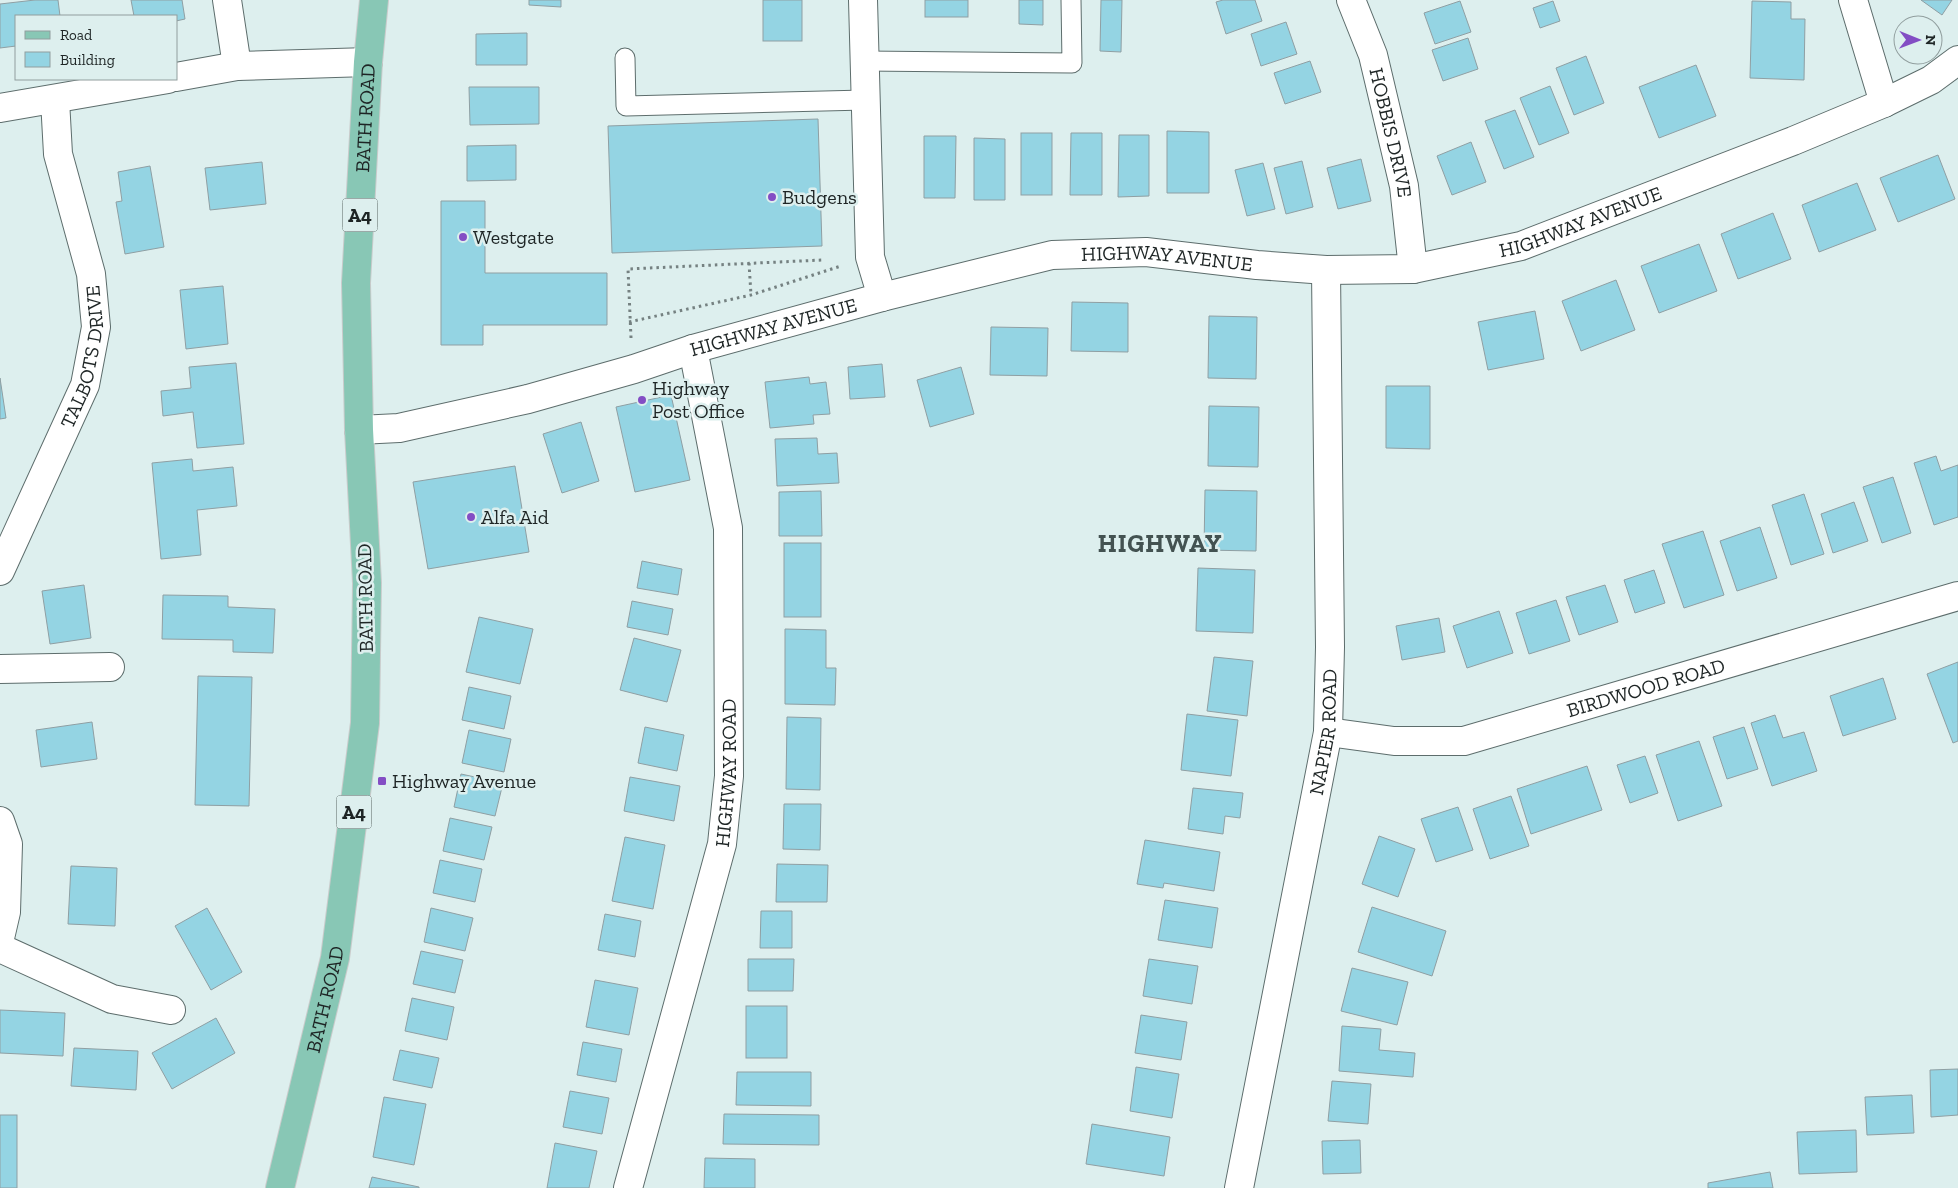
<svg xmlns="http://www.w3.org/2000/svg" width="1958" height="1188" viewBox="0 0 1958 1188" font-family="'Zilla Slab',serif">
  <rect width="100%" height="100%" fill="#ddefee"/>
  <g fill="#94d4e3" stroke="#8f9fa3">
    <polygon points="35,0 58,0 60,16 16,16 16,46 0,48 0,4"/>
    <polygon points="131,0 182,0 185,19 176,21 176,16 134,16"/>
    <polygon points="529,0 561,0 561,7 529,5"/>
    <rect x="763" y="0" width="39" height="41"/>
    <rect x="925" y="0" width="43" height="17"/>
    <polygon points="1019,0 1043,0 1043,25 1019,24"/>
    <polygon points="1101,0 1122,0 1121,52 1100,51"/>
    <polygon points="1223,0 1255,0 1262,21 1226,34 1216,2"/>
    <polygon points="1921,0 1952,0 1942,15"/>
    <polygon points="1460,1 1471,32 1435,44 1424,13"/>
    <polygon points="1553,1 1560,21 1540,28 1533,8"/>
    <polygon points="1752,1 1791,2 1791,19 1805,19 1804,80 1750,78"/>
    <polygon points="1286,22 1297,54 1261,66 1251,34"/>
    <polygon points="527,33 527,65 476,65 476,34"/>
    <polygon points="1468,38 1478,69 1443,81 1432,50"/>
    <polygon points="1586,56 1604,103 1574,115 1556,68"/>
    <polygon points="1310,61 1321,92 1285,104 1274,73"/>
    <polygon points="1696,65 1716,116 1659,138 1639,87"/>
    <polygon points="1550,86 1569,133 1539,145 1520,98"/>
    <polygon points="469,87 539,87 539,124 470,125"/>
    <polygon points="1515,110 1534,157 1504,169 1485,121"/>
    <polygon points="818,119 822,246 612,253 608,126"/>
    <polygon points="1167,131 1209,132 1209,193 1167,193"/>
    <rect x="1021" y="133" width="31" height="62"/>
    <polygon points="1071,133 1102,133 1102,195 1070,195"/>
    <polygon points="1119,135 1149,135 1149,196 1118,197"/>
    <polygon points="924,136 956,136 955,198 924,198"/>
    <polygon points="974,138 1005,139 1005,200 974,200"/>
    <polygon points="1471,142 1486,182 1452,195 1437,156"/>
    <polygon points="516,145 516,180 467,181 467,146"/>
    <polygon points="1938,155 1955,199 1898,222 1880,178"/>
    <polygon points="1361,159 1371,201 1338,209 1327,168"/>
    <polygon points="1302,161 1313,207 1286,214 1274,168"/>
    <polygon points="262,162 266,204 210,210 205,168"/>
    <polygon points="1263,163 1275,209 1247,216 1235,170"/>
    <polygon points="150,166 164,247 125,254 116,202 122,201 118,172"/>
    <polygon points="1857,183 1876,230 1819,252 1802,205"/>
    <polygon points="441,201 485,201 485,273 607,273 607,325 483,325 483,345 441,345"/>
    <polygon points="1773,213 1791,259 1738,279 1721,234"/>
    <polygon points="1699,244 1717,291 1659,313 1641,266"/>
    <polygon points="1616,280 1635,330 1581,351 1562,301"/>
    <polygon points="223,286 228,344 186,349 180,290"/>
    <polygon points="1072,302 1128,303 1128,352 1071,351"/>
    <polygon points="1535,311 1544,359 1488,370 1478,322"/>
    <polygon points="1209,316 1257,317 1256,379 1208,378"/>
    <polygon points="991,327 1048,328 1047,376 990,375"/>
    <polygon points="236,363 244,444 197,448 193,412 163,416 161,391 191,388 189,367"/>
    <polygon points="882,364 885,397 850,399 848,367"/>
    <polygon points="961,367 974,414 930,427 917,380"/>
    <polygon points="809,377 810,384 826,382 830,414 813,415 814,424 770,428 765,382"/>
    <polygon points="0,378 6,418 0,419"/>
    <polygon points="1386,386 1430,386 1430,449 1386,448"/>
    <polygon points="671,395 690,480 635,492 616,407"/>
    <polygon points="1209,406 1259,407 1258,467 1208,466"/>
    <polygon points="581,422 599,481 562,493 543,434"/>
    <polygon points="817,438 818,454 837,453 839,483 777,486 775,439"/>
    <polygon points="1936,456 1941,471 1958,465 1958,517 1934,525 1914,463"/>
    <polygon points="192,459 193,471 233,467 237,506 197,510 201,555 161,559 152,463"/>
    <polygon points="515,466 529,552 428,569 413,482"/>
    <polygon points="1893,477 1911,533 1882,543 1863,487"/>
    <polygon points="1205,490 1257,491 1256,551 1204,550"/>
    <polygon points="821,491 822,536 779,536 779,492"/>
    <polygon points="1804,494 1824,554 1791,565 1772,505"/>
    <polygon points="1854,502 1868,541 1833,553 1821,514"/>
    <polygon points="1760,527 1777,578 1737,591 1720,541"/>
    <polygon points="1703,531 1724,595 1684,608 1662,544"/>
    <rect x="784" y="543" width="37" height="74"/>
    <polygon points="642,561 682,569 678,595 637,588"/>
    <polygon points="1198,568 1255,570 1253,633 1196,631"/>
    <polygon points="1654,570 1665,603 1635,613 1624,580"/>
    <polygon points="84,585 91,638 50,644 42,591"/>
    <polygon points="1605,585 1618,622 1579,635 1566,597"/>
    <polygon points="163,595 228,596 228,607 275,609 273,653 233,652 233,640 162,639"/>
    <polygon points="1556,600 1570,641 1529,654 1516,613"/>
    <polygon points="632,601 673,609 668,635 627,627"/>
    <polygon points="1499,611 1513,653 1467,668 1453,626"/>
    <polygon points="479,617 533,629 520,684 466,672"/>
    <polygon points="1439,618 1445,652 1402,660 1396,626"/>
    <polygon points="785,629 826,630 826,668 836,668 835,705 785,704"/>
    <polygon points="634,638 681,650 667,702 620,690"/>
    <polygon points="1214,657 1253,661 1247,716 1207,711"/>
    <polygon points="1958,662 1958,741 1953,743 1927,674"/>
    <polygon points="198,676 252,677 249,806 195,805"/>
    <polygon points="1883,678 1896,719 1843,736 1830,696"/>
    <polygon points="469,687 511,696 504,729 462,720"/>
    <polygon points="1187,714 1238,720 1231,776 1181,770"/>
    <polygon points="1775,715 1783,738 1804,732 1817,771 1772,786 1751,723"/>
    <polygon points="787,717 821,718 820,790 786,789"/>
    <polygon points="92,722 97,759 41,767 36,730"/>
    <polygon points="645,727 684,735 677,771 638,763"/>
    <polygon points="1744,727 1758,769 1727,779 1713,737"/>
    <polygon points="469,730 511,739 504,772 462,763"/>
    <polygon points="1699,741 1722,806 1678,821 1656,755"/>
    <polygon points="1645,756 1658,793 1630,803 1617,765"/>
    <polygon points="1587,766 1602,810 1531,834 1517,789"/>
    <polygon points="461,774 503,783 495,816 454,807"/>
    <polygon points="630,777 680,786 674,821 624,811"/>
    <polygon points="1193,788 1243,793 1240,818 1225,816 1223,834 1188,829"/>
    <polygon points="1511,796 1529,846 1490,859 1473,809"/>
    <polygon points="784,804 821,804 820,850 783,849"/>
    <polygon points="1458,807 1473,850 1436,862 1421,819"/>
    <polygon points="450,818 492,827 484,860 443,851"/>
    <polygon points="1379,836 1415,849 1398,897 1362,884"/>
    <polygon points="625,837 665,845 653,909 612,901"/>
    <polygon points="1145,840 1220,852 1214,891 1164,883 1163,888 1137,884"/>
    <polygon points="440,860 482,869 475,902 433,893"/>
    <polygon points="777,864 828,865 827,902 776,902"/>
    <polygon points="71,866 117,868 115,926 68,924"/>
    <polygon points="1165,900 1218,908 1212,948 1158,940"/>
    <polygon points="1372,907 1446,931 1432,976 1358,952"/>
    <polygon points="207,908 242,972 211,990 175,926"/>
    <polygon points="431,908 473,918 465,951 424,942"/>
    <polygon points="761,911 792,911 792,948 760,948"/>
    <polygon points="605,914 641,921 635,957 598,950"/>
    <polygon points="421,951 463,960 455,993 413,984"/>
    <polygon points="748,959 794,959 793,991 748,991"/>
    <polygon points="1149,959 1198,966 1192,1004 1143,996"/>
    <polygon points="1352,968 1408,982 1397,1025 1341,1011"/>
    <polygon points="595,980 638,988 629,1035 586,1027"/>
    <polygon points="412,998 454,1007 447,1040 405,1031"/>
    <rect x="746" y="1006" width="41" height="52"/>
    <polygon points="0,1010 65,1013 63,1056 0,1053"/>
    <polygon points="1141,1015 1187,1022 1181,1060 1135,1053"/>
    <polygon points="216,1018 235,1053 172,1089 152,1053"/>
    <polygon points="1342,1026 1381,1029 1379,1050 1415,1053 1413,1077 1339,1071"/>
    <polygon points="583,1042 622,1049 616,1082 577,1075"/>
    <polygon points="74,1048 138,1051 136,1090 71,1086"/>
    <polygon points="400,1050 439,1058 432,1088 393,1080"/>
    <polygon points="1136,1067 1179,1074 1172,1118 1130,1111"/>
    <polygon points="1958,1069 1958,1115 1931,1117 1930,1070"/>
    <polygon points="737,1072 811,1072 811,1106 736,1105"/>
    <polygon points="1332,1081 1371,1084 1368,1124 1328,1121"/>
    <polygon points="570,1091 609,1098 602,1134 563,1127"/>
    <polygon points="1912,1095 1914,1133 1867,1135 1865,1097"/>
    <polygon points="384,1097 426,1104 414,1165 373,1157"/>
    <polygon points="724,1114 819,1115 819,1145 723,1144"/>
    <rect x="0" y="1115" width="17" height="73"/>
    <polygon points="1092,1124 1170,1137 1164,1176 1086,1164"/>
    <polygon points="1856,1130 1857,1172 1799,1174 1797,1132"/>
    <polygon points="1360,1140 1361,1173 1323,1174 1322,1141"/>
    <polygon points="555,1143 597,1151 589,1188 547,1188"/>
    <polygon points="705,1158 755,1159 755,1188 704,1188"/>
    <polygon points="1770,1172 1773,1188 1708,1188 1708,1183"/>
    <polygon points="372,1177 419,1187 419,1188 369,1188"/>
  </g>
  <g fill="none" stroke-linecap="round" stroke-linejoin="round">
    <defs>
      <g id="lane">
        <polyline points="625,58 626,106 865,100"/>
        <polyline points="864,61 1072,63 1071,0"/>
      </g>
      <g id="street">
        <polyline points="227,0 237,66"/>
        <polyline points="863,0 870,257 882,297"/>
        <path id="s1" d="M1351 0 1373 55 1404 186 1413 269"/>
        <polyline points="1853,0 1884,103"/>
        <polyline points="176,77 237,66 368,62"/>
        <polyline points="0,108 168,79"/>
        <path id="s2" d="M359 430 399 428 528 399 634 369 693 349 882 297 1052 255 1146 252 1257 265 1326 270 1413 269 1521 246 1793 141 1884 103 1931 80 1958 60"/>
        <path id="s3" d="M0 571 85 385 96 327 91 274 58 154 55 100"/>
        <polyline points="0,669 110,667"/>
        <path id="s4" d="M1328 732 1394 741H1464L1958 596"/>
        <polyline points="0,821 8,844 6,912 0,938"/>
        <polyline points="0,948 112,999 171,1010"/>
        <path id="s5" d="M628 1188 722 844 729 776 728 528 693 349"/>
        <path id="s6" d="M1239 1188 1328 732 1330 647 1326 270"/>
      </g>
      <g id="primary">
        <path id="s7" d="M280 1188 335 958 365 723 367 583 359 430 356 283 368 62 374 0"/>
      </g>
    </defs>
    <use href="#lane" stroke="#5d6d6c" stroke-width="21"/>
    <use href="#street" stroke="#5d6d6c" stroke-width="30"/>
    <use href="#primary" stroke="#c9cbcb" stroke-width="30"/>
    <g stroke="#758181" stroke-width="3" stroke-dasharray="2.5 4" stroke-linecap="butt">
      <polyline points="749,263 751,295"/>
      <polyline points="629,322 751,295 841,266"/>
      <polyline points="631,338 628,269 822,260"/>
    </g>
    <use href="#lane" stroke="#fff" stroke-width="19"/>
    <use href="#street" stroke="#fff" stroke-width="28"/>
    <use href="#primary" stroke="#88c7b5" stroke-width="28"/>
  </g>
  <g fill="#834dc4" stroke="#ddefee" stroke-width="2">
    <circle cx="772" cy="197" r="5"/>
    <circle cx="463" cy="237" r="5"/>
    <circle cx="642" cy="400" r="5"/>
    <circle cx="471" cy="517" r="5"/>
    <rect x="377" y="776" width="10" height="10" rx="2.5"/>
  </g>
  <g text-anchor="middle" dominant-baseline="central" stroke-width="5" stroke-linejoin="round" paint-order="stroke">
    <g fill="#ddefee" stroke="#576261" stroke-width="1">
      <rect x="342.5" y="198.5" width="35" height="33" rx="4"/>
      <rect x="336.5" y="795.5" width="35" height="33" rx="4"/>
    </g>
    <g font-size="19" font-weight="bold" fill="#1e2525">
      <text x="360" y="215">A4</text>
      <text x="354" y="812">A4</text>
    </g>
    <g font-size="20" fill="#1e2525" stroke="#ddefee">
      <text stroke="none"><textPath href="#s7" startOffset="1079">BATH ROAD</textPath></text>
      <text stroke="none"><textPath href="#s1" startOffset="139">HOBBIS DRIVE</textPath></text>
      <text stroke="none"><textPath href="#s2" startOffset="1252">HIGHWAY AVENUE</textPath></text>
      <text stroke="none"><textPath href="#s2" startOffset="831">HIGHWAY AVENUE</textPath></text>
      <text stroke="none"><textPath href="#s2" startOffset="428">HIGHWAY AVENUE</textPath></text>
      <text stroke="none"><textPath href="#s3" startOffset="232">TALBOTS DRIVE</textPath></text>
      <text transform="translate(365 598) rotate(-91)">BATH ROAD</text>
      <text stroke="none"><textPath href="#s4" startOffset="326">BIRDWOOD ROAD</textPath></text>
      <text stroke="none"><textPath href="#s6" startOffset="464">NAPIER ROAD</textPath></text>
      <text stroke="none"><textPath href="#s5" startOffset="428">HIGHWAY ROAD</textPath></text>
      <text stroke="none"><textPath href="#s7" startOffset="194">BATH ROAD</textPath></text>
    </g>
    <g font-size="20" fill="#1e2525" stroke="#ddefee" text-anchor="start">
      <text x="782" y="197">Budgens</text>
      <text x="473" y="237">Westgate</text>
      <text x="652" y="388">Highway<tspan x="652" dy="23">Post Office</tspan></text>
      <text x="481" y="517">Alfa Aid</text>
      <text x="392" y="781">Highway Avenue</text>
    </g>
    <g font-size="25" font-weight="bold" letter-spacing="1" fill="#435251" stroke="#ddefee">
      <text x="1160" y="543">HIGHWAY</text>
    </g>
  </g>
  <rect x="15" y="15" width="162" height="65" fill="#ddefee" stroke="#919e9e"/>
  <rect x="25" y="31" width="25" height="8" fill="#88c7b5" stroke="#919e9e"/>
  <text x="60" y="40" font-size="15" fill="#1e2525">Road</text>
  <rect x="25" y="52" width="25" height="15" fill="#94d4e3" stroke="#919e9e"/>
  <text x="60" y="65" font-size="15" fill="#1e2525">Building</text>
  <g transform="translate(1918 40) rotate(91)"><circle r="24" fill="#ddefee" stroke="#919e9e"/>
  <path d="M0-4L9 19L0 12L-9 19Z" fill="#834dc4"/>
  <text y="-8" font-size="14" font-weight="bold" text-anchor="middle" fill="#1e2525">N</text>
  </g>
</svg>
